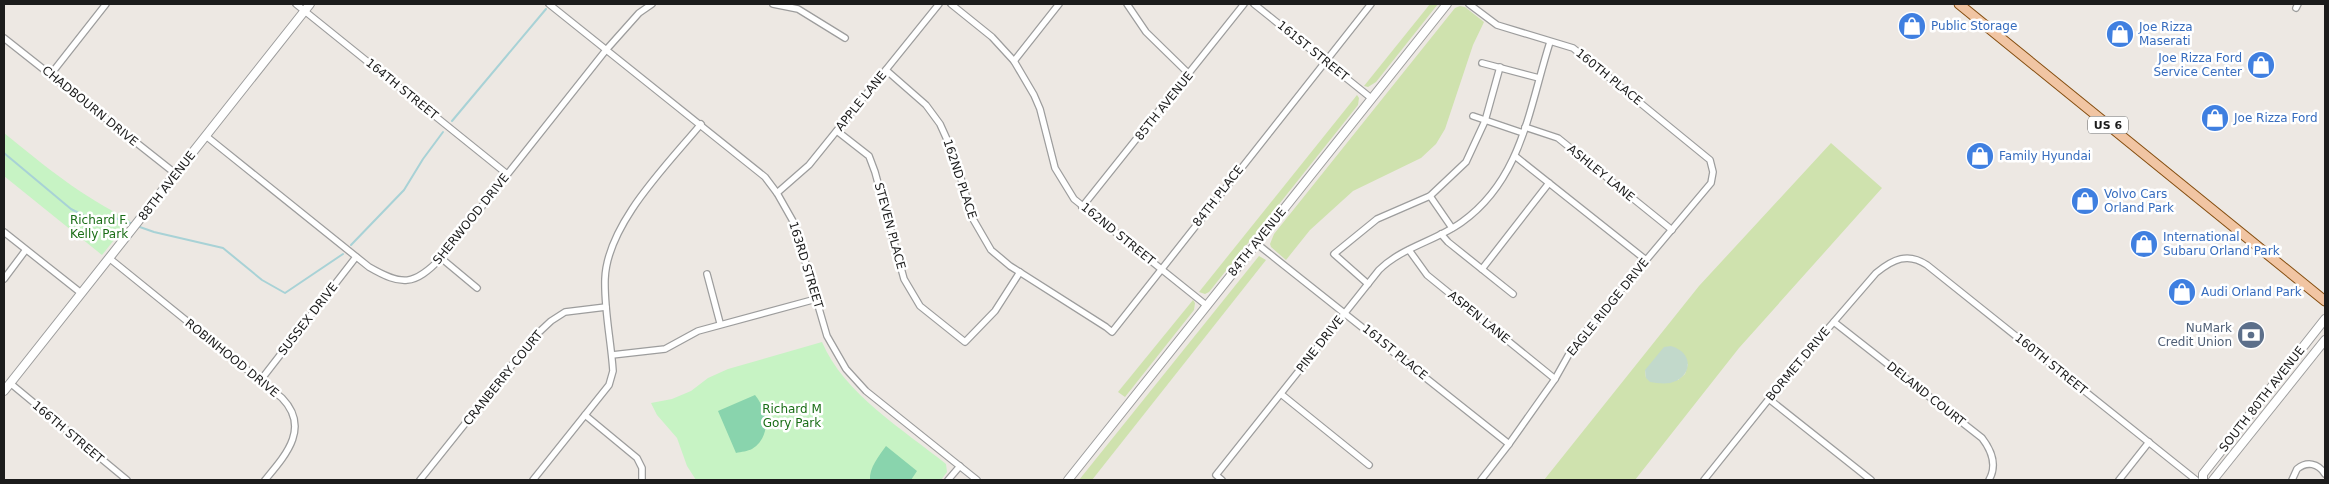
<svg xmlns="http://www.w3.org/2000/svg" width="2329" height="484" viewBox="0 0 2329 484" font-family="'DejaVu Sans',sans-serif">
  <rect width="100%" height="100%" fill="#ede8e3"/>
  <g fill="#cfe2ae" fill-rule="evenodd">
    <polygon points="1430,4 1438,4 1376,82 1368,87 1364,86"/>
    <polygon points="1460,6 1465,7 1484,22 1473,45 1445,129 1436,144 1421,158 1353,191 1310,230 1286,260 1271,247 1270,244 1274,234 1455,8"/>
    <polygon points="1357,95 1359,98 1358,105 1209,292 1205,294 1199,292"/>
    <path d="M1831 143 1882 188 1739 348 1635 480H1544L1699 286ZM1688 364 1685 374 1678 380 1646 378 1645 370Z"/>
    <polygon points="1259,256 1266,260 1092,480 1079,480"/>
    <polygon points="1193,300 1195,303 1194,310 1125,397 1118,392"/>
  </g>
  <path fill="#c2d9cb" d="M1671 346C1695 353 1692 378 1670 383 1663 384 1656 383 1650 382L1646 378 1645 370 1664 347Z"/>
  <g fill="#c7f3c4">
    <path d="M4 133C46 167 81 196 130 220L102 255 4 176Z"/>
    <path d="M822 342C844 394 904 430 946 464L947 472 941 480H696L687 466 677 438 657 415 651 403 672 399 691 391 708 378 728 369Z"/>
  </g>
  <g fill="#89d4ad">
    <path d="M755 395C768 411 772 436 752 449 748 451 741 452 736 453L718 411Z"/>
    <path d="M886 446 917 471 911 480H870C869 468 879 456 886 446Z"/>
  </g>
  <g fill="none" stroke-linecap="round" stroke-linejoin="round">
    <g stroke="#a8d2d6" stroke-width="2">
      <polyline points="452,121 546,9"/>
      <polyline points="4,153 71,209 88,218 115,218 133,224"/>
      <polyline points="137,226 154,232 223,248 262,280 285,293 343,254"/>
      <polyline points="351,245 404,190 423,159 443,132"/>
    </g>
    <defs>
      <g id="minor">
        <polyline points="296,4 507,174"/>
        <polyline points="549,4 765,177 777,193 794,223 827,336 846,369 866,391 977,480"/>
        <polyline points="773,4 798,9 845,38"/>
        <polyline points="951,4 992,37 1014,61 1034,95 1040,109 1055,168 1074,199 1206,305"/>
        <polyline points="1127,4 1146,32 1189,74"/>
        <polyline points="1254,4 1371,98"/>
        <polyline points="1469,4 1497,25 1573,48 1710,160 1713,172 1711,183 1573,347 1555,379 1509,444 1481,480"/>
        <polyline points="2296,8 2298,4"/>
        <polyline points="4,38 176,174"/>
        <polyline points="1014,61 1059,4"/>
        <polyline points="1482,63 1539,78"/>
        <polyline points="886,70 926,105 940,124 954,155 973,219 991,250 1010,266 1106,327 1112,332 1371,4"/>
        <polyline points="51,74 106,4"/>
        <polyline points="1473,116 1523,133"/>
        <polyline points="1525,127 1558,138 1672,230"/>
        <polyline points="837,131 869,156 875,172 904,279 920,306 965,342 995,311 1020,272"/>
        <path d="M206 136 369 267C402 286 414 286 441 258L606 50 639 13 652 4"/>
        <polyline points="1515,156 1646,260"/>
        <polyline points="777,193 809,165 939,4"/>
        <polyline points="1430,196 1452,228"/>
        <polyline points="1082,207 1244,4"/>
        <polyline points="4,232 81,293"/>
        <polyline points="1441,234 1448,242 1513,294"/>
        <polyline points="1256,243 1509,444"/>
        <polyline points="1409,250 1427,275 1555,379"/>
        <path d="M109 258 282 398C311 428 285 456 265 480"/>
        <polyline points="441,258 477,288"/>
        <polyline points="1482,269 1549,183"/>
        <polyline points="707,274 720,323"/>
        <polyline points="4,279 25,251"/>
        <polyline points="1368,284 1334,254 1377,219 1430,196 1466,162 1485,121 1500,67"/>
        <path d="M1834 322 1982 438C1992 451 1997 466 1989 480"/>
        <polyline points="612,355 665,349 698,331 816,299"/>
        <polyline points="260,381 356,257"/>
        <polyline points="10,383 127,480"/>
        <polyline points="1281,394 1369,465"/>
        <polyline points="1769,399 1871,480"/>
        <polyline points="585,415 637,458 642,468 642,480"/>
        <polyline points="420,480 536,335 551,321 565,312 606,307"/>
        <path d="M533 480 609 385 613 371C611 340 604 310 605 279 607 224 667 165 701 124"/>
        <polyline points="948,480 960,466"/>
        <path d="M1222 480 1216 475 1379 270C1402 247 1436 241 1462 222 1522 179 1529 108 1550 42"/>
        <path d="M1704 480 1793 369 1876 273C1893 259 1908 252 1927 265L2196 480"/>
        <polyline points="2119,480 2149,442"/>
        <path d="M2292 480 2297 469C2307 461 2318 463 2325 474"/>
      </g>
      <g id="tertiary">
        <polyline points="4,391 310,4"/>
        <polyline points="1068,480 1447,4"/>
        <polyline points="2203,480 2203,474 2325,319"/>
        <polyline points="2213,480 2325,340"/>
      </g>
      <polyline id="primary" points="1959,4 2325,301"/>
    </defs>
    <use href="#minor" stroke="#9d9d9d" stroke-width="8"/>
    <use href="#tertiary" stroke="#9d9d9d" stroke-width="10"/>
    <use href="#primary" stroke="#854e10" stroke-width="11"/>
    <use href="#minor" stroke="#fff" stroke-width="5.5"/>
    <use href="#tertiary" stroke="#fff" stroke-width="8"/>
    <use href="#primary" stroke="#f1c5a3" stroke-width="9"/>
  </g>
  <defs>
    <symbol id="shop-disc" viewBox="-11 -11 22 22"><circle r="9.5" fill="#3f7fe0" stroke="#fff"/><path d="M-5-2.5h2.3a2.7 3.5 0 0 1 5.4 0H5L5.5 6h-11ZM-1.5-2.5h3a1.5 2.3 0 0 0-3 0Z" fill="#fff"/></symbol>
    <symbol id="bank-disc" viewBox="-11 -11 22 22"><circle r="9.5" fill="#5c6f8a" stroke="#fff"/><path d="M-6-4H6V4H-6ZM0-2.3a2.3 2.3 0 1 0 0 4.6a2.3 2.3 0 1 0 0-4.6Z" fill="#fff"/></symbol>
  </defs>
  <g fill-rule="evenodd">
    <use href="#shop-disc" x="1896" y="10" width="32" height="32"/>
    <use href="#shop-disc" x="2104" y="18" width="32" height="32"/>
    <use href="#shop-disc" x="2245" y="49" width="32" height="32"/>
    <use href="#shop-disc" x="2199" y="102" width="32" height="32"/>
    <use href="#shop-disc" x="1964" y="140" width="32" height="32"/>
    <use href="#shop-disc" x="2069" y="185" width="32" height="32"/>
    <use href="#shop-disc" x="2128" y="228" width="32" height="32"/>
    <use href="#shop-disc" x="2166" y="276" width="32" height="32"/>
    <use href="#bank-disc" x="2235" y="319" width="32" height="32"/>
  </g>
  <g text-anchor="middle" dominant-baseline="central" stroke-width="5" stroke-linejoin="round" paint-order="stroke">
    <rect fill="#fff" stroke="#606060" stroke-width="1" x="2088" y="116.5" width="40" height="17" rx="4"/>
    <g font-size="11" font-weight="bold" fill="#1c1c1c">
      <text x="2108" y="125">US 6</text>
    </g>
    <g font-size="12" fill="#366cbe" stroke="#fff" text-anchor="start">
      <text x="1931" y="26">Public Storage</text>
      <text x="2139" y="27">Joe Rizza<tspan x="2139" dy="14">Maserati</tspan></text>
      <text x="2242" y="58" text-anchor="end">Joe Rizza Ford<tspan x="2242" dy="14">Service Center</tspan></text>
      <text x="2234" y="118">Joe Rizza Ford</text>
      <text x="1999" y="156">Family Hyundai</text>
      <text x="2104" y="194">Volvo Cars<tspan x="2104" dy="14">Orland Park</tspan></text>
      <text x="2163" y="237">International<tspan x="2163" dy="14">Subaru Orland Park</tspan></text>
      <text x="2201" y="292">Audi Orland Park</text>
    </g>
    <g font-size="12" fill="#1c1c1c" stroke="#fff">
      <text transform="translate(1313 51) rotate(39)">161ST STREET</text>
      <text transform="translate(1609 77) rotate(39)">160TH PLACE</text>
      <text transform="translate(402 89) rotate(39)">164TH STREET</text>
      <text transform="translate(861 101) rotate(-51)">APPLE LANE</text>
      <text transform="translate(90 106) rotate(39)">CHADBOURN DRIVE</text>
      <text transform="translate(1164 106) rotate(-51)">85TH AVENUE</text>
      <text transform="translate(1601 173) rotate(39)">ASHLEY LANE</text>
      <text transform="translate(960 179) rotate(72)">162ND PLACE</text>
      <text transform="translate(167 186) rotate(-52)">88TH AVENUE</text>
      <text transform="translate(1218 196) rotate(-52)">84TH PLACE</text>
      <text transform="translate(471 219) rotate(-51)">SHERWOOD DRIVE</text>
      <text transform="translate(890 226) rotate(75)">STEVEN PLACE</text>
      <text transform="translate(1118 234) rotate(39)">162ND STREET</text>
      <text transform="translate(1257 242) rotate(-51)">84TH AVENUE</text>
      <text transform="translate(806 265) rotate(73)">163RD STREET</text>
      <text transform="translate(1608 307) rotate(-51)">EAGLE RIDGE DRIVE</text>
      <text transform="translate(1479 317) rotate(39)">ASPEN LANE</text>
      <text transform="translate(308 319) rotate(-52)">SUSSEX DRIVE</text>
      <text transform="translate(1320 344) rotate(-52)">PINE DRIVE</text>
      <text transform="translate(1395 352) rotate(39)">161ST PLACE</text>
      <text transform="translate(232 358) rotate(39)">ROBINHOOD DRIVE</text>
      <text transform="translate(1798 364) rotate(-50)">BORMET DRIVE</text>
      <text transform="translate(2051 364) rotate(39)">160TH STREET</text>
      <text transform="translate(503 378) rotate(-51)">CRANBERRY COURT</text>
      <text transform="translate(1926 394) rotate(38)">DELAND COURT</text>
      <text transform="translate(2262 399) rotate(-52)">SOUTH 80TH AVENUE</text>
      <text transform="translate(68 432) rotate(40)">166TH STREET</text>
    </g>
    <g font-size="12" fill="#1b6e17" stroke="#fff">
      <text x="99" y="220">Richard F.<tspan x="99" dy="14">Kelly Park</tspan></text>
      <text x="792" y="409">Richard M<tspan x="792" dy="14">Gory Park</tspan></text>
    </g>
    <g font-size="12" fill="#4e5e75" stroke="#fff" text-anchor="end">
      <text x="2232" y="328">NuMark<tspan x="2232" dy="14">Credit Union</tspan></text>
    </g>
  </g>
  <rect width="2329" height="484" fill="none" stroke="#1c1c1c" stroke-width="10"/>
</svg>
